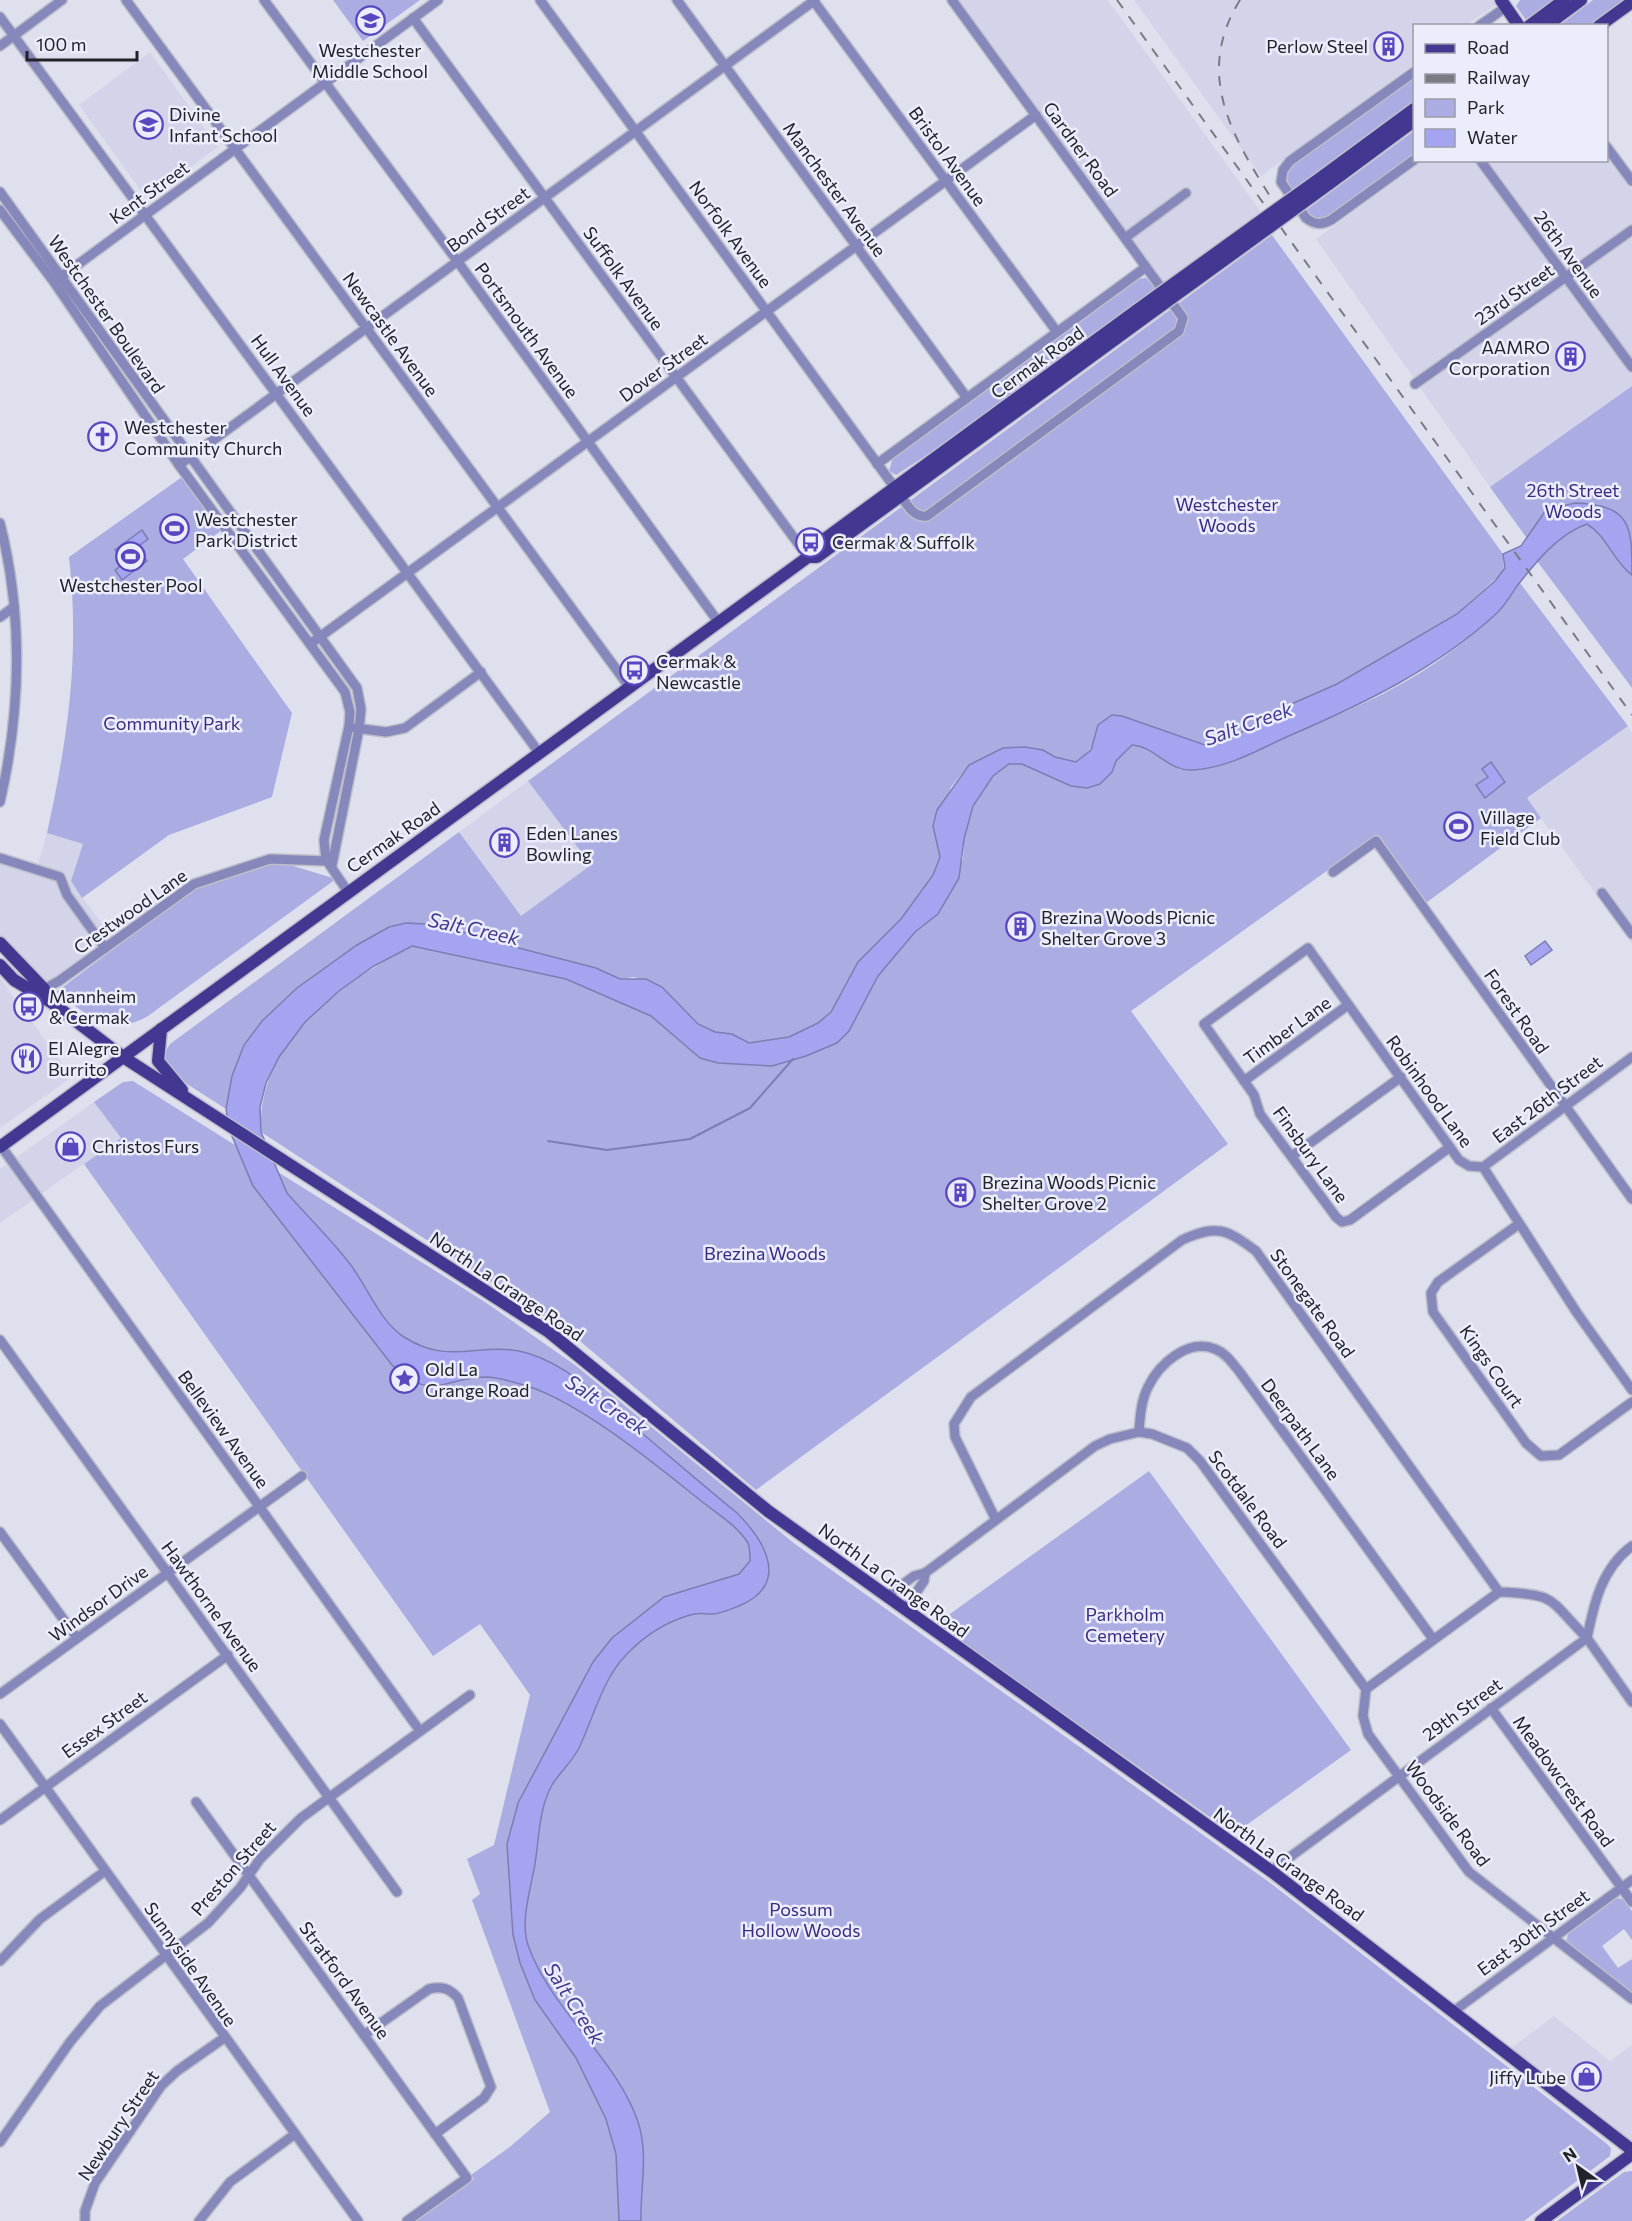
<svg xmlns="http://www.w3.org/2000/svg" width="1632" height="2221" viewBox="0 0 1632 2221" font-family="Commissioner,sans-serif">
  <rect width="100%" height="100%" fill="#dfe0ee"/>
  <g fill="#d3d4ea">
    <polygon points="958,0 1108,0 1261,212 1164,283"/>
    <polygon points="1134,0 1502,0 1467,25 1414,26 1414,64 1261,176"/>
    <polygon points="150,52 218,147 147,199 79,105"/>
    <polygon points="1607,154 1632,190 1632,386 1490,487 1316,239 1423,161 1606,160"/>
    <polygon points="1628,726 1632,732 1632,944 1527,799"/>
    <polygon points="528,781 591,865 521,917 459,832"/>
    <polygon points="47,833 83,844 72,883 113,939 46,987 18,960 0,935 0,854 37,867"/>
    <polygon points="0,978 72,1077 0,1128"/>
    <polygon points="94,1102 121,1138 0,1223 0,1169"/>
    <polygon points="1554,2016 1610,2061 1632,2045 1632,2145 1510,2049"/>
  </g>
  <g fill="#abace2">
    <polygon points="333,0 420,0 363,41"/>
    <polygon points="1520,0 1554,0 1526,20 1516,6"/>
    <polygon points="1593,0 1627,0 1592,25 1559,26"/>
    <path d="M1414 77V101L1291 192C1285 182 1284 174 1293 165Z"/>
    <polygon points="1414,131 1414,155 1324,220 1313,218 1305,211"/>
    <path d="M1272 235 1503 554 1504 571 1457 614 1337 684 1280 709 1227 741 1206 745 1122 716 1098 725C1093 742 1092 754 1076 762L1055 757 1043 750 1003 748 969 765 951 787 935 837 940 849V857L933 875 901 919 858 962 831 1012 818 1023 789 1037 749 1043 732 1034 715 1032 698 1024 662 987 634 977 620 979 596 968 488 940 453 929 357 945 297 988 262 1021 244 1045 232 1076 226 1109 173 1075 162 1057 170 1044 459 832 521 916 591 865 528 781Z"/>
    <polygon points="1146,278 1157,289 942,445 896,475 889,471 893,457 1137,279"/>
    <polygon points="1632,386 1632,688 1537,561 1541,558 1490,487"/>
    <path d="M182 477 222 530 183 559 292 713 272 797 169 835 82 898 71 881 83 844 47 833C68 737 80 655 69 557Z"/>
    <path d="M1520 583 1628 726 1527 798 1541 818 1426 903 1377 835 1131 1011 1228 1144 756 1490 574 1336 261 1132C257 1041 340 984 412 946L566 979 651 1016 700 1058 718 1063 772 1066 837 1043 849 1031 878 976 915 932 938 914 963 859 964 839 973 806 993 776 1009 764H1022L1042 772H1112L1116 761 1132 745H1143L1181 770C1302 731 1441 690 1520 583Z"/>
    <path d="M277 861 336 879 148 1016C109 1038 87 1014 56 992L194 889Z"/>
    <polygon points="133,1081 485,1302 575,1365 795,1544 1269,1882 1607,2144 1611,2148 1610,2156 1524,2221 415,2221 474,2179 471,2175 511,2146 550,2112 472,1900 480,1894 467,1859 494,1845 530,1695 480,1624 433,1656 84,1164 121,1138 94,1102 123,1082"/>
    <polygon points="1149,1471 1351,1750 1234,1834 936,1624"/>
    <polygon points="1616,1898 1623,1899 1632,1911 1632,1940 1624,1929 1602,1946 1618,1968 1632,1959 1632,1994 1566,1942 1568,1934"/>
    <polygon points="1632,2171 1632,2221 1557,2221 1624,2172"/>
  </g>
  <g fill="#a4a4f0" stroke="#7d7db4" stroke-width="1.5">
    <path d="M1575 503C1632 505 1632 527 1632 575 1613 561 1607 536 1587 524 1558 534 1535 563 1517 586 1511 595 1505 605 1498 612 1438 668 1365 703 1291 735 1259 749 1229 768 1193 770 1168 772 1155 746 1132 745L1116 761 1112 772 1100 784 1087 788 1071 786 1022 764H1009L993 776 973 806 964 839 959 878 938 914 915 932 878 976 849 1031 837 1043 806 1056 772 1066 718 1063 700 1058 651 1016 566 979 412 946 374 966 339 991 305 1022 279 1057 266 1083 260 1107 261 1132 287 1193C307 1216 331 1239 350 1264 367 1286 380 1322 404 1337 450 1367 482 1340 527 1353 571 1366 609 1405 643 1434 674 1460 705 1487 737 1513 765 1541 791 1584 739 1606 731 1609 720 1614 713 1614 704 1614 698 1612 690 1615 666 1622 643 1637 626 1655 602 1680 593 1719 579 1748 572 1762 560 1772 552 1785 539 1808 539 1838 535 1864 531 1888 520 1921 528 1945 550 2009 617 2059 638 2122 649 2155 640 2188 641 2221H619L616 2154 606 2119 576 2058 535 2000 520 1963 513 1935 507 1844 518 1803 593 1662 612 1638 664 1597 739 1574 750 1561C750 1555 750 1548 748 1543 737 1525 716 1513 700 1500 656 1465 574 1397 520 1384 510 1381 496 1377 485 1377 441 1378 433 1403 392 1365L253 1186 229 1129 226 1109 232 1076 244 1045 262 1021 297 988 357 945 389 927 406 923 425 924 453 929 488 940 596 968 620 979H646L662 987 698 1024 715 1032 732 1034 749 1043 789 1037 818 1023 831 1012 858 962 901 919 933 875 940 857 933 826 937 810 969 765 1003 748 1025 747 1043 750 1055 757 1076 762 1091 750 1098 725 1112 715 1122 716 1205 745 1227 741 1280 709 1337 684 1457 614 1495 581 1505 568 1503 554 1521 546 1546 510Z"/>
    <polygon points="142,530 148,539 136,548 147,561 122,580 115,570 125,563 115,550"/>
    <polygon points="1491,762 1505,782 1485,798 1476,785 1488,777 1482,769"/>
    <polygon points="1545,941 1552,950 1531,965 1525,956"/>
  </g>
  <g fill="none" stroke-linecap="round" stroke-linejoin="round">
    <polyline stroke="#7d7db4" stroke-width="2" points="548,1141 607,1150 690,1139 750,1108 793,1059"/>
    <defs>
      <g id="minor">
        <polyline points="126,0 630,688"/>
        <polyline points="264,0 458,262 719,623"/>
        <polyline points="540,0 895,488"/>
        <polyline points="677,0 967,398"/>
        <polyline points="813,0 1057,332"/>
        <polyline points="0,17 540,754"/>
        <polyline points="413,18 808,557"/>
        <polyline points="1479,26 1506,7"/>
        <polyline points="0,46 62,0"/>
        <path d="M1414 72 1290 161 1283 170 1281 182 1306 218C1315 225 1322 225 1331 220L1414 160"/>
        <polyline points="1606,146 1632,181"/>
        <polyline points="1480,160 1632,367"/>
        <polyline points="0,192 357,688 361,709 359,729 332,865"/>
        <polyline points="0,210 54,282 179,465 345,692 350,712 349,726 324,840 326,861"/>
        <polyline points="1125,238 1186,193"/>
        <polyline points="58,279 438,0"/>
        <polyline points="1415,384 1632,230"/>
        <polyline points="877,464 1146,267"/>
        <polyline points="179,465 815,0"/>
        <path d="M901 496C908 506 914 518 927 516L1179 331 1183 318 952 0"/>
        <path d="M0 523C23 615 21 710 0 802"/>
        <polyline points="0,617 14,607"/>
        <polyline points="310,644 1036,115"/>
        <polyline points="355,728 386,732 405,728 481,672"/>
        <polyline points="0,858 60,877 67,895 105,948"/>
        <polyline points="1333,872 1376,841 1632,1199"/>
        <polyline points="1602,893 1632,934"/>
        <polyline points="44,989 59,981 194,884 270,859 327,861 348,892"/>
        <polyline points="1244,1081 1348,1005"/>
        <polyline points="1,1146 420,1731"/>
        <polyline points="1450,1147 1350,1220 1342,1222 1336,1217 1260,1114 1254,1095 1204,1024 1308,948 1459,1160 1469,1166 1483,1167 1577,1313 1632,1390"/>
        <polyline points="1292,1156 1401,1077"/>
        <polyline points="1483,1167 1632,1057"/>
        <polyline points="1519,1224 1438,1282 1431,1293 1433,1312 1526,1443 1541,1456 1559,1455 1632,1402"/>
        <polyline points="0,1340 397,1892"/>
        <path d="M1139 1432C1140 1417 1141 1401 1148 1387 1159 1364 1188 1338 1215 1349 1226 1353 1232 1363 1239 1371L1433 1639"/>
        <path d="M995 1518 955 1437 954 1424 971 1397 1182 1240C1217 1224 1226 1229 1256 1251L1499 1592C1558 1594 1548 1599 1587 1638L1271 1871"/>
        <polyline points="0,1532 77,1638"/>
        <path d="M1632 1546C1602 1568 1594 1603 1587 1638L1632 1702"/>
        <polyline points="887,1596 914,1576 925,1573 1095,1446 1110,1439 1139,1432 1152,1434 1187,1448 1200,1461 1366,1689 1499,1592"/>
        <polyline points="905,1609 924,1581 925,1573"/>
        <polyline points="1366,1689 1363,1716 1368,1734 1469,1872 1632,1999"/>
        <polyline points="0,1694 302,1476"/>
        <polyline points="1491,1708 1632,1902"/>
        <polyline points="0,1724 358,2221"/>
        <polyline points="196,1802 467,2178 407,2221"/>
        <polyline points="0,1820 228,1655"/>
        <polyline points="0,1961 40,1919 105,1871"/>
        <polyline points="1454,2011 1632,1880"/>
        <path d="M364 2035 429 1989C442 1986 449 1988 458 1998L491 2087 484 2098 435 2134"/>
        <polyline points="0,2142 70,2042 100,2006 208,1923 240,1888 260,1859 301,1818 470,1695"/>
        <polyline points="85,2221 85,2211 95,2183 161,2086 177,2071 224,2038"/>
        <polyline points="199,2221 230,2182 295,2134"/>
      </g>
      <g id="major">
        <polyline points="1501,0 1519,26"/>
        <polyline points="1529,26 1564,0"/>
        <polyline points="1546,26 1581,0"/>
        <polyline points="1599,26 1632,2"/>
        <polyline points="1323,176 1414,109"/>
        <polyline points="1329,184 1414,121"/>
        <polyline points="808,557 811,549 1137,310"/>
        <polyline points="0,943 44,989 51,1002 123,1057 549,1332 768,1511 1271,1871 1632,2150"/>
        <polyline points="0,965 14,980 51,1002"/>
        <polyline points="161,1029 158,1061 182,1090"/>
        <polyline points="0,1147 808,557 817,557 1143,319"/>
        <polyline points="1541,2221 1632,2154"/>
      </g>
    </defs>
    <use href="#minor" stroke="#bdbeca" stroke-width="12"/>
    <use href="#major" stroke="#bdbeca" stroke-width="15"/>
    <use href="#minor" stroke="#8687ba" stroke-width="9"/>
    <use href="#major" stroke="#423791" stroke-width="12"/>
    <g stroke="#7a7b84" stroke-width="2" stroke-dasharray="10 10" stroke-linecap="butt">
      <polyline points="1117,0 1632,715"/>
      <path d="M1240 0C1194 74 1232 136 1273 201"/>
    </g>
    <defs>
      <g id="major-bridge">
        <polyline points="1137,310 1323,176"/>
        <polyline points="1143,319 1329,184"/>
      </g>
    </defs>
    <use href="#major-bridge" stroke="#bdbeca" stroke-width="15" stroke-linecap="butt"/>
    <use href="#major-bridge" stroke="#423791" stroke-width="12"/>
  </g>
  <defs>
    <symbol id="school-ring" viewBox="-11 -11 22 22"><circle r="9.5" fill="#ecedfc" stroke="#5847bf" stroke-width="1.5"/><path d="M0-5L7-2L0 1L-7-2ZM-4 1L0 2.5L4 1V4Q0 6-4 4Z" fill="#5847bf"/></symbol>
    <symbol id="building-ring" viewBox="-11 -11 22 22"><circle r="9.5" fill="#ecedfc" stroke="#5847bf" stroke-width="1.5"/><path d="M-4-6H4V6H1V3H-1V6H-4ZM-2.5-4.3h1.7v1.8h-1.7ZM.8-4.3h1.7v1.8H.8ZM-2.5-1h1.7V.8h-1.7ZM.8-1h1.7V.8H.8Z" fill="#5847bf"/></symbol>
    <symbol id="church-ring" viewBox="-11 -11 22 22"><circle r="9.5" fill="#ecedfc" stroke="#5847bf" stroke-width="1.5"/><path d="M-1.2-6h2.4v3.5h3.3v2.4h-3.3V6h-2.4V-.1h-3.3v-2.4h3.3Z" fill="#5847bf"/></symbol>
    <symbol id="stadium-ring" viewBox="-11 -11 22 22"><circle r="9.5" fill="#ecedfc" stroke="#5847bf" stroke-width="1.5"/><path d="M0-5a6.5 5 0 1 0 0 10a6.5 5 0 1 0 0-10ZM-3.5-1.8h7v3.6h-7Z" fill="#5847bf"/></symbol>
    <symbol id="bus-ring" viewBox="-11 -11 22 22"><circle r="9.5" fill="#ecedfc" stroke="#5847bf" stroke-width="1.5"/><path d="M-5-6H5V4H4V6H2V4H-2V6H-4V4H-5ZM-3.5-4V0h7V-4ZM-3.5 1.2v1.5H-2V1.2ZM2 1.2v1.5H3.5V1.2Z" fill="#5847bf"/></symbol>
    <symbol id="restaurant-ring" viewBox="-11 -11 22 22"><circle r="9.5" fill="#ecedfc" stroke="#5847bf" stroke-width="1.5"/><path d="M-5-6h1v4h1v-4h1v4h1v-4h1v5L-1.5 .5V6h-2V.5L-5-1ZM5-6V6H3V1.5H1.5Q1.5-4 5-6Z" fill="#5847bf"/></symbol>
    <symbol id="shop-ring" viewBox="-11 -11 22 22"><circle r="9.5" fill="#ecedfc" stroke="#5847bf" stroke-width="1.5"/><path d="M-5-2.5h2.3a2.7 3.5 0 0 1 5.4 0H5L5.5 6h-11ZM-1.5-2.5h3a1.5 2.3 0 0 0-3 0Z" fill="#5847bf"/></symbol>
    <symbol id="sight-ring" viewBox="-11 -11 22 22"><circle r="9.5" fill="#ecedfc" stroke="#5847bf" stroke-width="1.5"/><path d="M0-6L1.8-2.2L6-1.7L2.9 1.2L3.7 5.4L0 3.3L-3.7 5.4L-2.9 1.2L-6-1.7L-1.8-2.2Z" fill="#5847bf"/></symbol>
  </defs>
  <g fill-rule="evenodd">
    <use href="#school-ring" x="354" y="4" width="33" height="33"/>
    <use href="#building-ring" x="1372" y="30" width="33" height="33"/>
    <use href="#school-ring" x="132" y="108" width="33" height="33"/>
    <use href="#building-ring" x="1554" y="340" width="33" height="33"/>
    <use href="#church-ring" x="86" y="420" width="33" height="33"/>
    <use href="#stadium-ring" x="158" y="512" width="33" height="33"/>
    <use href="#bus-ring" x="794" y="526" width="33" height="33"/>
    <use href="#stadium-ring" x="114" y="540" width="33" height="33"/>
    <use href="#bus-ring" x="618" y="654" width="33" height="33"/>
    <use href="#stadium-ring" x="1442" y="810" width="33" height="33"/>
    <use href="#building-ring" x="488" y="826" width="33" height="33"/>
    <use href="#building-ring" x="1004" y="910" width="33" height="33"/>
    <use href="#bus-ring" x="12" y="990" width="33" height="33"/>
    <use href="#restaurant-ring" x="10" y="1042" width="33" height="33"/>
    <use href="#shop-ring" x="54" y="1130" width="33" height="33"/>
    <use href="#building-ring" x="944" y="1176" width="33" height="33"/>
    <use href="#sight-ring" x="388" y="1362" width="33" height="33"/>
    <use href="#shop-ring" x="1570" y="2060" width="33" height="33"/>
  </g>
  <g text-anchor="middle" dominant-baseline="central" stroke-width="5" stroke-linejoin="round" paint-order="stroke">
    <g font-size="18" fill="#222328" stroke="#ecedfc" text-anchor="start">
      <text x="1368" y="46" text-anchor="end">Perlow Steel</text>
      <text x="370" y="50" text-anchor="middle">Westchester<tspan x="370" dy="21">Middle School</tspan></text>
      <text x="169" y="114">Divine<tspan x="169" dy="21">Infant School</tspan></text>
      <text x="1550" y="347" text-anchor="end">AAMRO<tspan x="1550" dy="21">Corporation</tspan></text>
      <text x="124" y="427">Westchester<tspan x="124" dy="21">Community Church</tspan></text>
      <text x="195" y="519">Westchester<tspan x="195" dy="21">Park District</tspan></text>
      <text x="832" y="542">Cermak &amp; Suffolk</text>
      <text x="131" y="585" text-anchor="middle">Westchester Pool</text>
      <text x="656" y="661">Cermak &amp;<tspan x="656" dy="21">Newcastle</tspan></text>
      <text x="1480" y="817">Village<tspan x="1480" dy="21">Field Club</tspan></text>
      <text x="526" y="833">Eden Lanes<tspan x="526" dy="21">Bowling</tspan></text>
      <text x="1041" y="917">Brezina Woods Picnic<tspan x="1041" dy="21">Shelter Grove 3</tspan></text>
      <text x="49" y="996">Mannheim<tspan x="49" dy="21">&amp; Cermak</tspan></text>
      <text x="48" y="1048">El Alegre<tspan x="48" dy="21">Burrito</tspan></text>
      <text x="92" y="1146">Christos Furs</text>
      <text x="982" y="1182">Brezina Woods Picnic<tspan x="982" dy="21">Shelter Grove 2</tspan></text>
      <text x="425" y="1369">Old La<tspan x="425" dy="21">Grange Road</tspan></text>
      <text x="1566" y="2077" text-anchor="end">Jiffy Lube</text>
    </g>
    <g font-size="18" fill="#222328" stroke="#ecedfc">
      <text transform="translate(1081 149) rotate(54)">Gardner Road</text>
      <text transform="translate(948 156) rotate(54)">Bristol Avenue</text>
      <text transform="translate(835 189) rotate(54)">Manchester Avenue</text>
      <text transform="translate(149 192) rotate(-36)">Kent Street</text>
      <text transform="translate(488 219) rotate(-36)">Bond Street</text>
      <text transform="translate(731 234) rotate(54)">Norfolk Avenue</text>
      <text transform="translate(1569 254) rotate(54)">26th Avenue</text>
      <text transform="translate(624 278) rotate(54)">Suffolk Avenue</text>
      <text transform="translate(1514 294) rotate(-35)">23rd Street</text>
      <text transform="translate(107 314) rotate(55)">Westchester Boulevard</text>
      <text transform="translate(527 330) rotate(54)">Portsmouth Avenue</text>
      <text transform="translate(391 334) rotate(54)">Newcastle Avenue</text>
      <text transform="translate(1037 362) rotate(-36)">Cermak Road</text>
      <text transform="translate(663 367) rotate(-36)">Dover Street</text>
      <text transform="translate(284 375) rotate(54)">Hull Avenue</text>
      <text transform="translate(393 837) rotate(-35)">Cermak Road</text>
      <text transform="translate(130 911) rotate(-35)">Crestwood Lane</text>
      <text transform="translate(1517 1011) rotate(55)">Forest Road</text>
      <text transform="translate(1287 1030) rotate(-36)">Timber Lane</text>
      <text transform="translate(1430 1091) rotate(54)">Robinhood Lane</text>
      <text transform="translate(1547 1099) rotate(-37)">East 26th Street</text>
      <text transform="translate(1311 1154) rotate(54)">Finsbury Lane</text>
      <text transform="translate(507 1286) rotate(34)">North La Grange Road</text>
      <text transform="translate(1313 1303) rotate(54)">Stonegate Road</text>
      <text transform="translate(1492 1366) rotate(55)">Kings Court</text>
      <text transform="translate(224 1429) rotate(54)">Belleview Avenue</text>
      <text transform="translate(1301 1429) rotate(54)">Deerpath Lane</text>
      <text transform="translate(1248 1499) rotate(53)">Scotdale Road</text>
      <text transform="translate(894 1580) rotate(36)">North La Grange Road</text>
      <text transform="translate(98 1603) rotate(-36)">Windsor Drive</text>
      <text transform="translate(212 1606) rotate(54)">Hawthorne Avenue</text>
      <text transform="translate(1462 1709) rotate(-36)">29th Street</text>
      <text transform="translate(104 1724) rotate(-36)">Essex Street</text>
      <text transform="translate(1564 1781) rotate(54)">Meadowcrest Road</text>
      <text transform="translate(1448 1813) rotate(53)">Woodside Road</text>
      <text transform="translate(1289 1864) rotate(36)">North La Grange Road</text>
      <text transform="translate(233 1868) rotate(-49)">Preston Street</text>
      <text transform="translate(1533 1932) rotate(-36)">East 30th Street</text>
      <text transform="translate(191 1964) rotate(55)">Sunnyside Avenue</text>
      <text transform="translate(345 1980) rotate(54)">Stratford Avenue</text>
      <text transform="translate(118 2125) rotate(-56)">Newbury Street</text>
    </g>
    <g font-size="18" fill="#382b81" stroke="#ecedfc">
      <text x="1573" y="490">26th Street<tspan x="1573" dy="21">Woods</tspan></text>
      <text x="1227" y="504">Westchester<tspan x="1227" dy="21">Woods</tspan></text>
      <text x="172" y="723">Community Park</text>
      <text x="765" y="1253">Brezina Woods</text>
      <text x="1125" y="1614">Parkholm<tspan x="1125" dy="21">Cemetery</tspan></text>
      <text x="801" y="1909">Possum<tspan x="801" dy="21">Hollow Woods</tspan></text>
    </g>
    <g font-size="20" font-style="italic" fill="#43388f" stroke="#ecedfc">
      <text transform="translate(1248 723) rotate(-20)">Salt Creek</text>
      <text transform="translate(474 928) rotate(12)">Salt Creek</text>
      <text transform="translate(607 1404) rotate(33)">Salt Creek</text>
      <text transform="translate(575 2003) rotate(57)">Salt Creek</text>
    </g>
  </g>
  <rect x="1413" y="24" width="195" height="138" fill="#ecedfc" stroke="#9b9ca7" stroke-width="1.5"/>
  <rect x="1425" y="44" width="30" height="9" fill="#423791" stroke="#9b9ca7" stroke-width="1.5"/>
  <text x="1467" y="54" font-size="18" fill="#222328">Road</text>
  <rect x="1425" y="74" width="30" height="9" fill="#7a7b84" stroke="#9b9ca7" stroke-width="1.5"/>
  <text x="1467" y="84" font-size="18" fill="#222328">Railway</text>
  <rect x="1425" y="99" width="30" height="18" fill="#abace2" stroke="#9b9ca7" stroke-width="1.5"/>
  <text x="1467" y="114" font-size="18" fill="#222328">Park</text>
  <rect x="1425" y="129" width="30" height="18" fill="#a4a4f0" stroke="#9b9ca7" stroke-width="1.5"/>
  <text x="1467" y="144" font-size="18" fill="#222328">Water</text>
  <g transform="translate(1578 2167) rotate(326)" stroke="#ecedfc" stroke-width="4.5" paint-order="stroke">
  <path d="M0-4.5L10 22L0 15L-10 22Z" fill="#222328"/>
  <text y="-9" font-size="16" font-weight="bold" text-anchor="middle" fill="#222328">N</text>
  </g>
  <path d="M27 51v9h110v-9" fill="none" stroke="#222328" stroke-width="3"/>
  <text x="36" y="51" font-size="18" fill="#222328" stroke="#ecedfc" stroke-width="4.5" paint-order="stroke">100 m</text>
</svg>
